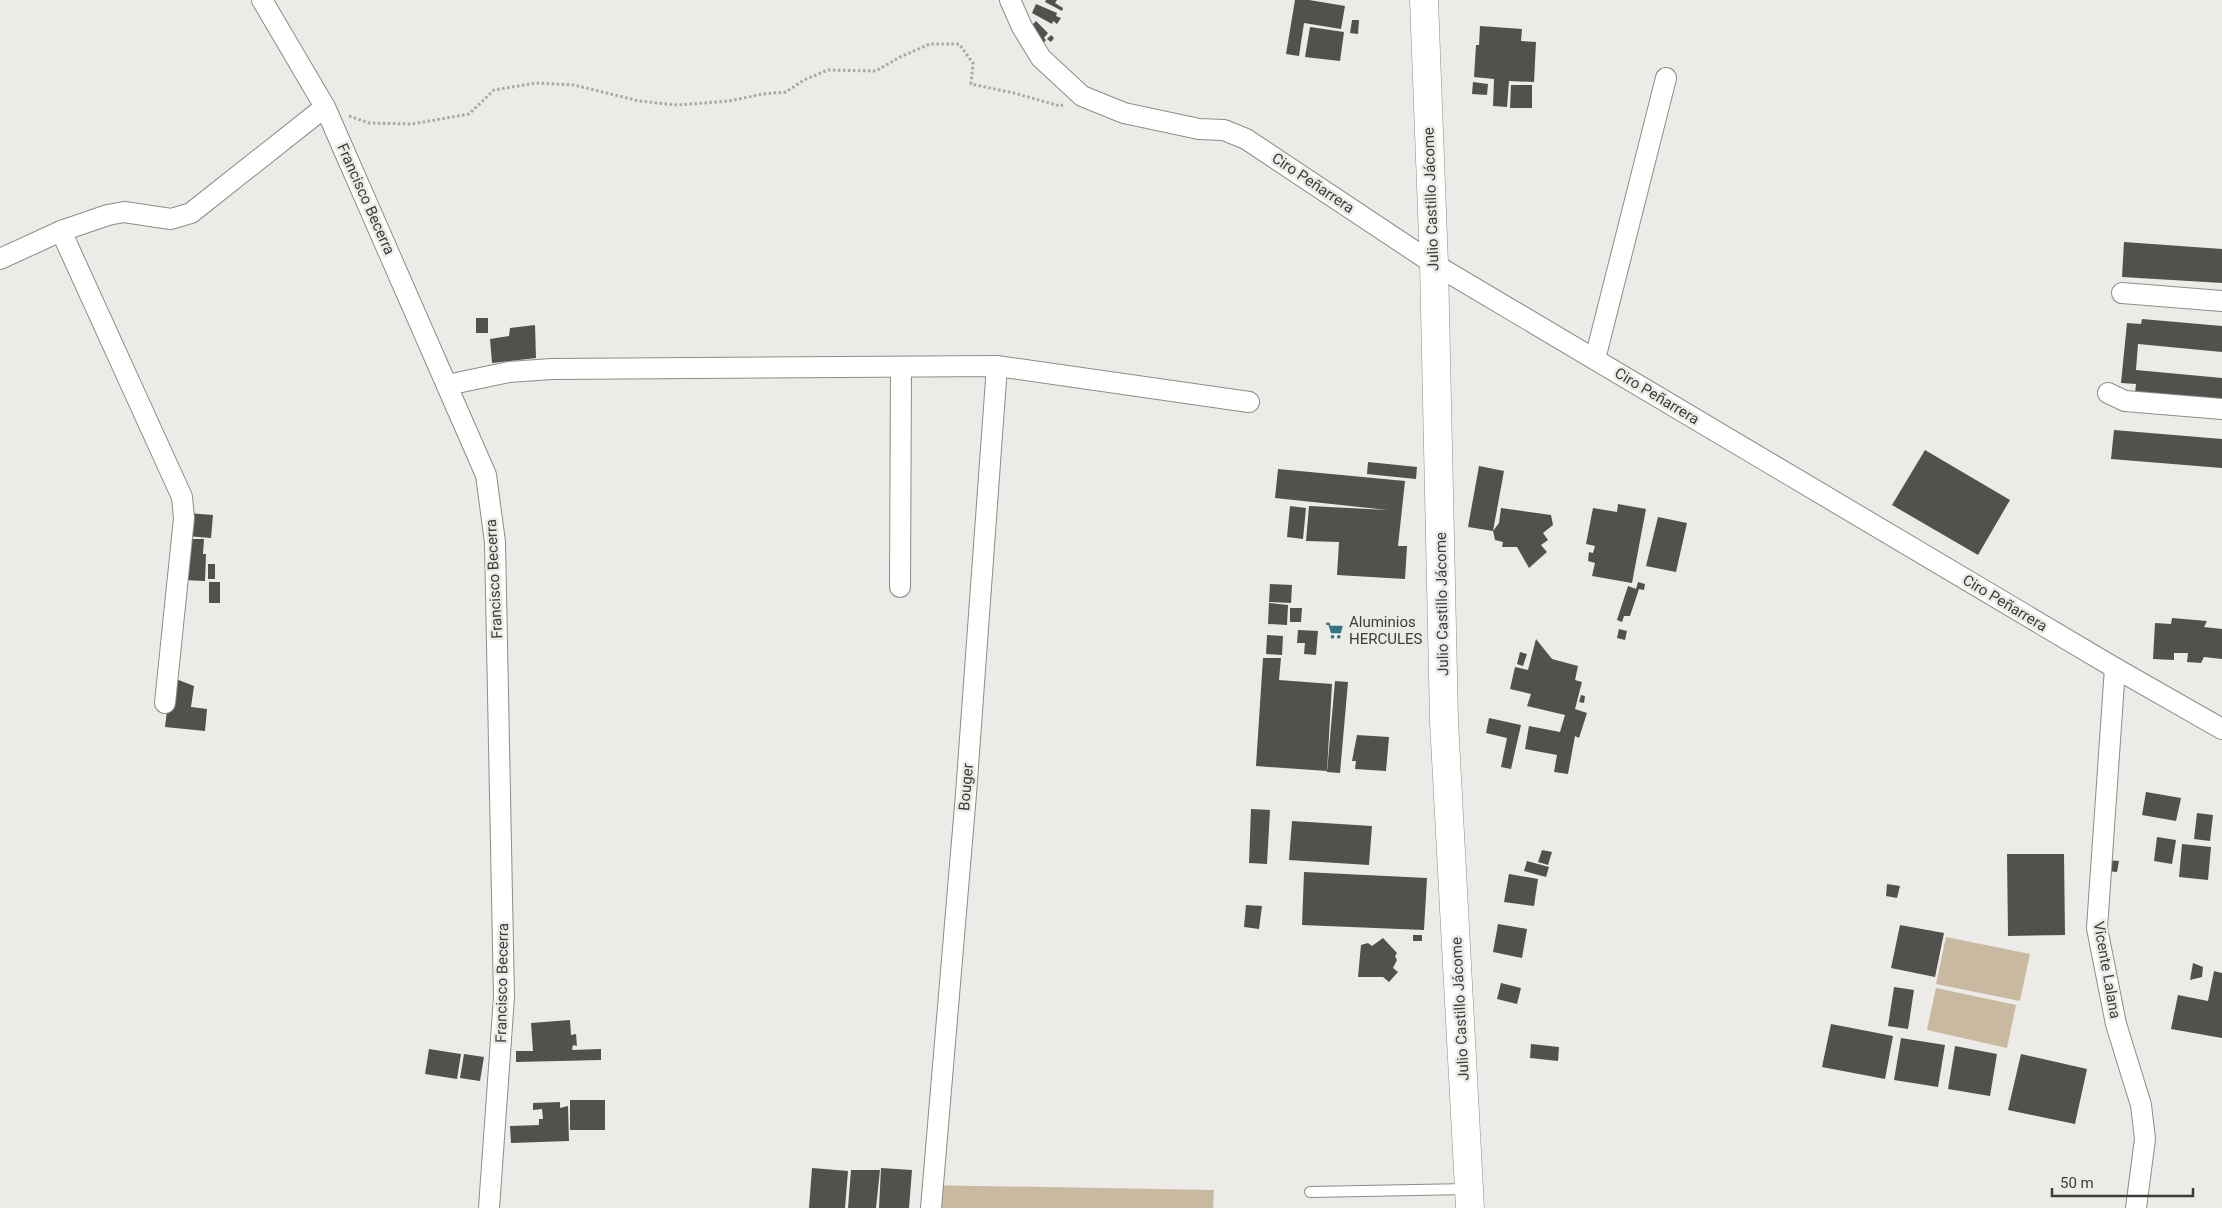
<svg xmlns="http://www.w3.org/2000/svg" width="2222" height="1208" viewBox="0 0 2222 1208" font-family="Roboto,sans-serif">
  <rect width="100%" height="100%" fill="#edebe7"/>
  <g fill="#c8b9a0">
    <polygon points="1946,937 2030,954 2020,1001 1936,984"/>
    <polygon points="1936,988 2016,1005 2007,1048 1927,1030"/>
    <polygon points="922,1185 1214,1190 1213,1208 922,1208"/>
  </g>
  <g fill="#53514e">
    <polygon points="1046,0 1057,0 1055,3 1063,8 1062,11 1045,2"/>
    <polygon points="1295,0 1309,0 1345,6 1341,29 1304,23 1299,56 1286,54"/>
    <polygon points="1036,4 1057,13 1056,16 1061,18 1057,24 1053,21 1052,24 1032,13"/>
    <polygon points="1352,20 1359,20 1358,34 1350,33"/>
    <polygon points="1036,21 1048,33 1044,38 1046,40 1040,47 1031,38 1037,31 1031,26"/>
    <polygon points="1480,26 1522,29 1521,41 1536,42 1534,82 1509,81 1507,107 1493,106 1494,79 1474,77 1476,45 1479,45"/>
    <polygon points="1310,27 1344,32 1340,61 1305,57"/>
    <polygon points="1051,35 1054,38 1051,42 1047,39"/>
    <polygon points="1473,82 1488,84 1487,95 1472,94"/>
    <polygon points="1511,85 1532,85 1532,108 1510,108"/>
    <polygon points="2124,242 2222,249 2222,283 2122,277"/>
    <rect x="476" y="318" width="12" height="15"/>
    <polygon points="2142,319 2222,326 2222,352 2138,344 2136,370 2222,378 2222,403 2135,394 2136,384 2121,383 2127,323 2141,324"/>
    <polygon points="535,325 536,358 492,363 490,339 509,336 510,328"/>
    <polygon points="2114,430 2222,439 2222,468 2111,459"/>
    <polygon points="1925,450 2010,500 1978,555 1892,505"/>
    <polygon points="1368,462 1417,467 1416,479 1367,474"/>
    <polygon points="1479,466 1504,471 1493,531 1468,527"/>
    <polygon points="1278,469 1405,481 1398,546 1407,546 1405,579 1337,575 1339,542 1306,541 1309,506 1388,510 1275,498"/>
    <polygon points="1618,504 1646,509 1632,583 1592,576 1595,563 1588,561 1589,552 1593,553 1595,546 1586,544 1593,508 1617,512"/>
    <polygon points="1290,506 1306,508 1303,539 1287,537"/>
    <polygon points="1501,508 1551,515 1553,525 1543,533 1548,540 1541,545 1547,552 1529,568 1517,547 1502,547 1503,542 1495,540 1493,531 1499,523"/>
    <polygon points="188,513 213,515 211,538 186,536"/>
    <polygon points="1658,517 1687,523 1676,572 1646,566"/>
    <polygon points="186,539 204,539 203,554 206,554 205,581 183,580"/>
    <rect x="208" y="564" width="7" height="15"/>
    <rect x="209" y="582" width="11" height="21"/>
    <polygon points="1638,582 1645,584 1644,590 1639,589 1630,616 1624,616 1622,622 1617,620 1628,586 1636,589"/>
    <polygon points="1270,584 1292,585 1291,603 1269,602"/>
    <polygon points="1269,603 1288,605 1287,625 1268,624"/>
    <polygon points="1290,608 1302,608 1301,622 1290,622"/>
    <polygon points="2172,618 2207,621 2204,627 2222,629 2222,659 2204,657 2201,663 2187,662 2188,653 2174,653 2174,660 2153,659 2155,623 2171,624"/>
    <polygon points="1619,629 1627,631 1625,640 1617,638"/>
    <polygon points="1298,630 1318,631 1316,655 1304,654 1305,643 1297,643"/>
    <polygon points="1267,635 1283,636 1282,655 1266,654"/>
    <polygon points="1536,639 1552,659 1578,666 1575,680 1582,682 1575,709 1587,713 1579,738 1575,736 1568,774 1554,772 1557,755 1525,749 1529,726 1560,732 1565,715 1527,706 1531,694 1510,689 1515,667 1528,670"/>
    <polygon points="1520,652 1527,654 1523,666 1517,664"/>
    <polygon points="1263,658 1281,658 1279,680 1332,684 1327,771 1256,766"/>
    <polygon points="171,677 194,686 191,707 207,709 205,731 165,727"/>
    <polygon points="1335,681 1348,682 1340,773 1327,772"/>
    <polygon points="1581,695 1585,696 1584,703 1579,702"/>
    <polygon points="1489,718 1521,725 1511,769 1501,767 1507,738 1486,733"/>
    <polygon points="1357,735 1389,737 1386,771 1355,769 1356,761 1352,761"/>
    <polygon points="2146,792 2181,798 2176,821 2142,815"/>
    <polygon points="1251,809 1270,810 1267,864 1249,863"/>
    <polygon points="2197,813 2213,815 2210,841 2194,839"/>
    <polygon points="1292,821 1372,826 1369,865 1289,860"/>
    <polygon points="2157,837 2176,840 2172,864 2154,861"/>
    <polygon points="2182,844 2211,847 2208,880 2179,877"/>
    <polygon points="1542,850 1552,852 1548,865 1538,862"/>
    <polygon points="2007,854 2064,854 2065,935 2008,936"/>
    <polygon points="2107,860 2119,861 2117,872 2106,871"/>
    <polygon points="1527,861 1549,867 1546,877 1524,871"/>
    <polygon points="1304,872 1427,878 1424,930 1302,925"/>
    <polygon points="1509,874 1538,879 1534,906 1504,902"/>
    <polygon points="1887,884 1900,886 1897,898 1886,896"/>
    <polygon points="1246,905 1262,906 1259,929 1244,927"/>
    <polygon points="1498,924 1527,929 1522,958 1493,952"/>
    <polygon points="1900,925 1944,933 1935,977 1891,968"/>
    <rect x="1413" y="935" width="9" height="6"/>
    <polygon points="1383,938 1397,953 1395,956 1397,960 1393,968 1398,972 1389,982 1383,977 1358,977 1361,945 1368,943 1372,946"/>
    <polygon points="2193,963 2203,967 2202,977 2190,980"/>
    <polygon points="2214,971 2222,973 2222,1038 2171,1029 2178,995 2208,1001"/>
    <polygon points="1501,983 1521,988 1517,1004 1497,999"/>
    <polygon points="1894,987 1914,990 1908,1029 1888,1026"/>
    <polygon points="570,1020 571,1035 576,1034 577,1046 573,1045 572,1050 601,1049 601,1060 516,1062 516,1051 533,1051 531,1023"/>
    <polygon points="1831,1024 1893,1036 1885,1079 1822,1067"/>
    <polygon points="1901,1038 1945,1045 1938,1087 1894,1080"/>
    <polygon points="1531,1044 1559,1047 1558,1061 1530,1058"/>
    <polygon points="1955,1046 1997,1054 1990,1096 1948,1089"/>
    <polygon points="429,1049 461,1054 457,1079 425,1074"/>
    <polygon points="464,1054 484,1057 480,1081 460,1078"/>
    <polygon points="2021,1054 2087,1069 2075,1124 2008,1110"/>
    <rect x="570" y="1100" width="35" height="30"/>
    <polygon points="560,1102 560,1108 568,1106 569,1141 511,1143 510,1126 539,1125 539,1119 543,1119 542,1109 533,1110 533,1103"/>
    <polygon points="812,1168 848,1171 845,1208 809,1208"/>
    <polygon points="881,1168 912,1170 909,1208 879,1208"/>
    <polygon points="851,1170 880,1170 876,1208 848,1208"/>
  </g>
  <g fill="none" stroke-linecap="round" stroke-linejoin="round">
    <defs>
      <polyline id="service" points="1310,1192 1468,1189"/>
      <g id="minor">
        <polyline points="262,0 325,107 486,475 495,542 504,997 489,1208"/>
        <polyline points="1010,0 1022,27 1041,58 1082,96 1124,113 1199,129 1224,130 1246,139 1434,264 2115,668 2222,729"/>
        <polyline points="61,231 182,497 184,518 165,703"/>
        <polyline points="0,259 61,231 108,215 124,212 171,219 191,213 325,107"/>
        <polyline points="2122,293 2222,301"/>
        <polyline points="1595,359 1666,78"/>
        <polyline points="447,385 509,372 552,369 997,366 1249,402"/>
        <polyline points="2108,393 2125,401 2222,409"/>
        <polyline points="900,587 901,367"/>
        <polyline points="2115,668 2097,928 2116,1024 2141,1105 2145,1139 2136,1208"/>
        <polyline points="931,1208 966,794 997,366"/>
      </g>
      <polyline id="secondary" points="1424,0 1434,264 1444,721 1470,1208"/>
    </defs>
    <use href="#service" stroke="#8e8c89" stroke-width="12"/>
    <use href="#minor" stroke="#8e8c89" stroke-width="22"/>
    <use href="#secondary" stroke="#8e8c89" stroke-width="29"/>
    <polyline stroke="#aaa8a5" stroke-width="3" stroke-dasharray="2.5 2.5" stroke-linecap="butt" points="349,116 369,123 412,124 469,114 494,90 536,83 574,85 639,101 677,105 729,101 763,94 786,92 804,80 828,70 876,71 900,57 930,44 959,44 973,63 971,84 1014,93 1060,106 1063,105"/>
    <use href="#service" stroke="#fff" stroke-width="10"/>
    <use href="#minor" stroke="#fff" stroke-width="20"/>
    <use href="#secondary" stroke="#fff" stroke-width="28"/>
  </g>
  <defs>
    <symbol id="supermarket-bare" viewBox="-9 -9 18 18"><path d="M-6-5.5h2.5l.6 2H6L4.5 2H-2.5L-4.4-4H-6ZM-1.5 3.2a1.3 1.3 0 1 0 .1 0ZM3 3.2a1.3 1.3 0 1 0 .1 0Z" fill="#327486" stroke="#edebe7" stroke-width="2.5" paint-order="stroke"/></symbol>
  </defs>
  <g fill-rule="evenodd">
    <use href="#supermarket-bare" x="1322" y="618" width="25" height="25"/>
  </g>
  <g text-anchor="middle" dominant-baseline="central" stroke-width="5" stroke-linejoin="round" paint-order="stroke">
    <g font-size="15" fill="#3d3c3b" stroke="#edebe7">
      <text transform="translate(1313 183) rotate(34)">Ciro Peñarrera</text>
      <text transform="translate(366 199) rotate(66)">Francisco Becerra</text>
      <text transform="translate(1431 199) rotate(-92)">Julio Castillo Jácome</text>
      <text transform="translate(1657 396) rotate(31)">Ciro Peñarrera</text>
      <text transform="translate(494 579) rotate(-93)">Francisco Becerra</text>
      <text transform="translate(2005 603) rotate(31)">Ciro Peñarrera</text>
      <text transform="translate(1442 604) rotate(-91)">Julio Castillo Jácome</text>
      <text transform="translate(966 787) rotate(-85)">Bouger</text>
      <text transform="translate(2107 970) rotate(80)">Vicente Lalana</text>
      <text transform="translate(502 983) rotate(-89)">Francisco Becerra</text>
      <text transform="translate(1460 1009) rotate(-93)">Julio Castillo Jácome</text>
    </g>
    <g font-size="15" fill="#3d3c3b" stroke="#edebe7" text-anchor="start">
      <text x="1349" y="622">Aluminios<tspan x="1349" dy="17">HERCULES</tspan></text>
    </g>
  </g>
  <path d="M2052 1188v8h141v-8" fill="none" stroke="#3d3c3b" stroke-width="2.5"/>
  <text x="2060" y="1188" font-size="15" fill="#3d3c3b" stroke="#edebe7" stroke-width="4" paint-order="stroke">50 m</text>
</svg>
